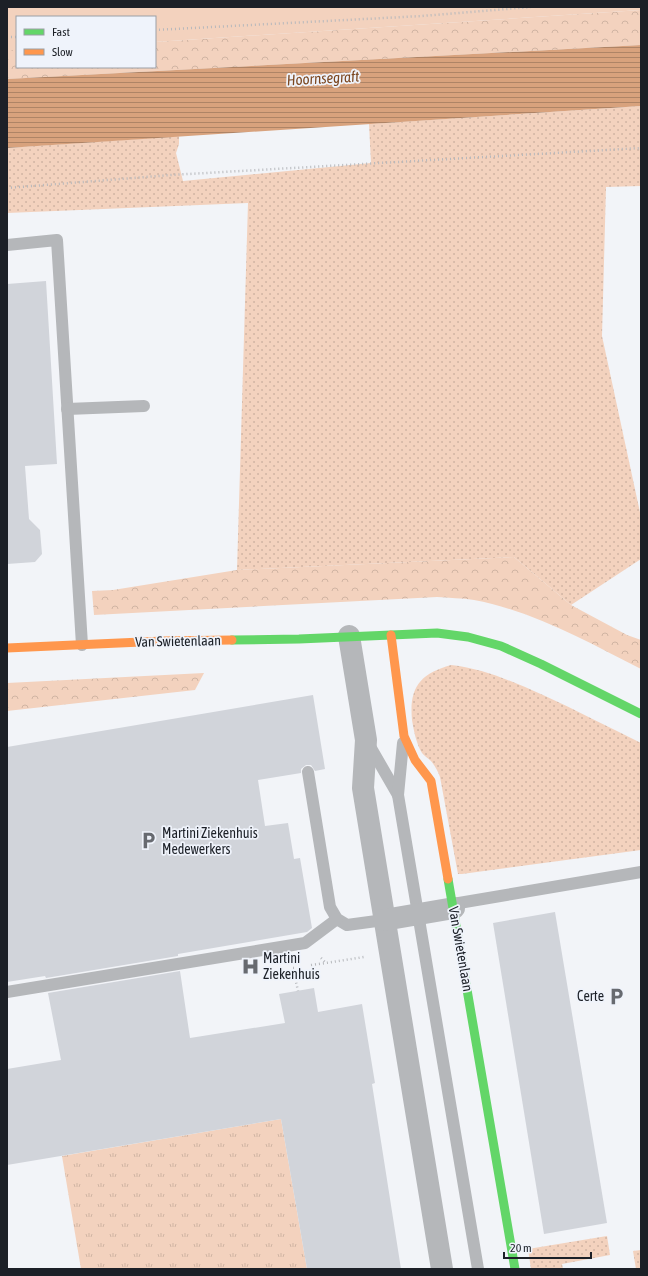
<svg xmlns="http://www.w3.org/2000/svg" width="648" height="1276" viewBox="0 0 648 1276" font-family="'Asap Condensed',sans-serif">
  <defs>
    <pattern id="grass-dots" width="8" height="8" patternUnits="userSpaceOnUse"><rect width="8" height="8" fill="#f3d2be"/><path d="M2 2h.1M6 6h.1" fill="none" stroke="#d0b4a3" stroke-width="1.8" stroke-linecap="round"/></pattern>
    <pattern id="forest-crowns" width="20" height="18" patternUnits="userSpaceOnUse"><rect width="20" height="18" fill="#f3d2be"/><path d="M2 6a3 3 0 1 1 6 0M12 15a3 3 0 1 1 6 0" fill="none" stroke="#d0b4a3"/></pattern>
    <pattern id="park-tufts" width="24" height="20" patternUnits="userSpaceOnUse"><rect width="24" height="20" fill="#f3d2be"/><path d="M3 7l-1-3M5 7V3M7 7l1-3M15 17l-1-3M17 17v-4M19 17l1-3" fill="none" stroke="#d0b4a3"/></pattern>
    <pattern id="water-rules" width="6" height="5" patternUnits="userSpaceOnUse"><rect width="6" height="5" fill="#d8a27d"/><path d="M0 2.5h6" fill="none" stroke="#ae8466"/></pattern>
  </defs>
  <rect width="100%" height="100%" fill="#f2f4f8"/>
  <g fill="url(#grass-dots)">
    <polygon points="641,106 641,186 606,187 602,336 641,517 641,559 571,605 514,557 237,570 248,203 7,213 7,148 179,136 179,144 176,153 183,181 371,163 369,124"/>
    <path d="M451 665C485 669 511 681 543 695 576 710 608 727 641 743V850L462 874H458L440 777C438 771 435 766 431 761 428 758 424 756 422 753 416 743 414 731 412 720 409 687 420 674 451 665Z"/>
    <polygon points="607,1236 610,1255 562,1264 563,1269 531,1269 528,1249"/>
    <polygon points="641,1250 641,1269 636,1269 633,1251"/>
  </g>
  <g fill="url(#forest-crowns)">
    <polygon points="641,10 641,45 7,79 7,50 17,50 17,67 155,67 155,42"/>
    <path d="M514 557 571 605 627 635 641 640V669C588 642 533 611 474 600 462 598 449 598 437 597L94 615 92 591 113 590 237 570Z"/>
    <polygon points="204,673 195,690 7,711 7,683"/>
  </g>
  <polygon fill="url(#park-tufts)" points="281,1119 307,1269 81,1269 62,1156"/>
  <polygon fill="#f3d2be" points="7,7 641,7 641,10 155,42 155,17 17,17 17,50 7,50"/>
  <polygon fill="url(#water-rules)" points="641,45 641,106 7,148 7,79"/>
  <g fill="#d1d4da">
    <polygon points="46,281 57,464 25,466 29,519 40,530 42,554 35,562 7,564 7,284"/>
    <polygon points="313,695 325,769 315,771 311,765 306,765 301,769 301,773 258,780 265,826 288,823 294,859 300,858 312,928 307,932 178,954 178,956 46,978 45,976 7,982 7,747"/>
    <polygon points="555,912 607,1223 544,1234 493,923"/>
    <polygon points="180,971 190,1038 285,1023 279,994 314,988 318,1012 362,1004 375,1083 372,1084 401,1269 307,1269 281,1119 7,1165 7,1069 61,1060 48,993"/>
  </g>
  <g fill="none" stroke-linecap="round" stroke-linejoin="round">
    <g stroke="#b6b8bc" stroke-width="2.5" stroke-dasharray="1 3" stroke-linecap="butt">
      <polyline points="155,30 422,16 531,7"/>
      <polyline points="7,37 17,37"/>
      <polyline points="7,188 171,175 641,148"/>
      <polyline points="321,958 326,963 364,957"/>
      <polyline points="311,965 326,963"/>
      <polyline points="294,968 293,968 298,991"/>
    </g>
    <g stroke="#b5b7ba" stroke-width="12">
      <polyline points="7,245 57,240 82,645"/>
      <polyline points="67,409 144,406"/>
      <polyline points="368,743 398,795"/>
      <polyline points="403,743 398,795 478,1269"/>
      <polyline points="308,772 330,907 337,919 347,925 384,920"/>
      <polyline points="453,904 641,872"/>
      <polyline points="7,992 305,943 337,919"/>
    </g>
    <g stroke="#b5b7ba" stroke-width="22">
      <polyline points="349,636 366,740 363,788 442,1269"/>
      <polyline points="384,920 454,908"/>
    </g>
    <g stroke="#63d668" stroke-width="9">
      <polyline points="232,640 299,639 437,633 468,637 501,646 541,664 641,714"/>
      <polyline points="448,879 515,1269"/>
    </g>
    <g stroke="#ff974d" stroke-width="9">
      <polyline points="391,635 404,736 415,760 431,781 448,879"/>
      <polyline points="7,648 164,641 232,640"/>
    </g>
  </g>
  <defs>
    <symbol id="parking-bare" viewBox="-9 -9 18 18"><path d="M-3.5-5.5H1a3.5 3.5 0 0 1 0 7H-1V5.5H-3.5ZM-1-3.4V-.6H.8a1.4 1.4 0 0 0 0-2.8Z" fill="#676a70" stroke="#eff3fb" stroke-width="2.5" paint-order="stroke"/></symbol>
    <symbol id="hospital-bare" viewBox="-9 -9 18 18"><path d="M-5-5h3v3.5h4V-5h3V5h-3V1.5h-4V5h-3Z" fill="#676a70" stroke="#eff3fb" stroke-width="2.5" paint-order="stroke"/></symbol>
  </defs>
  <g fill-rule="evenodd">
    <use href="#parking-bare" x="136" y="828" width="25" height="25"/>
    <use href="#hospital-bare" x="238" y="954" width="25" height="25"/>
    <use href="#parking-bare" x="604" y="984" width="25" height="25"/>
  </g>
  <g text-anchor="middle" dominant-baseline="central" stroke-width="3.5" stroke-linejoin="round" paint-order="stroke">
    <g font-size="14" fill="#1c2027" stroke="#eff3fb">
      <text transform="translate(178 641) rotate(-1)">Van Swietenlaan</text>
      <text transform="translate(461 949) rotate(80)">Van Swietenlaan</text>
    </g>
    <g font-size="14" fill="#1c2027" stroke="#eff3fb" text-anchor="start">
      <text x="162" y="833">Martini Ziekenhuis<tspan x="162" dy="16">Medewerkers</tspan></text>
      <text x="263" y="958">Martini<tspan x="263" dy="16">Ziekenhuis</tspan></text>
      <text x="604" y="996" text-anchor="end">Certe</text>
    </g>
    <g font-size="15" font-style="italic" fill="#7b461f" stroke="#eff3fb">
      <text transform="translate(323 78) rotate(-3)">Hoornsegraft</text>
    </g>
  </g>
  <rect width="648" height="1276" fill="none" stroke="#1c2027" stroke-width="16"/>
  <rect x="16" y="16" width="140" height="52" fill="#eff3fb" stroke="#9b9fa6"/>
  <rect x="24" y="29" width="20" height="6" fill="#63d668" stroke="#9b9fa6"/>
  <text x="52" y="36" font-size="12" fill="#1c2027">Fast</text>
  <rect x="24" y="49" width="20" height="6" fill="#ff974d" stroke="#9b9fa6"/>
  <text x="52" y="56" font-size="12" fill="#1c2027">Slow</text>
  <path d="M504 1252v6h87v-6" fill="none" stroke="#1c2027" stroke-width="2"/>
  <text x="510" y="1252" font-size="12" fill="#1c2027" stroke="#eff3fb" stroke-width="3" paint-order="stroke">20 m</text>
</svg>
